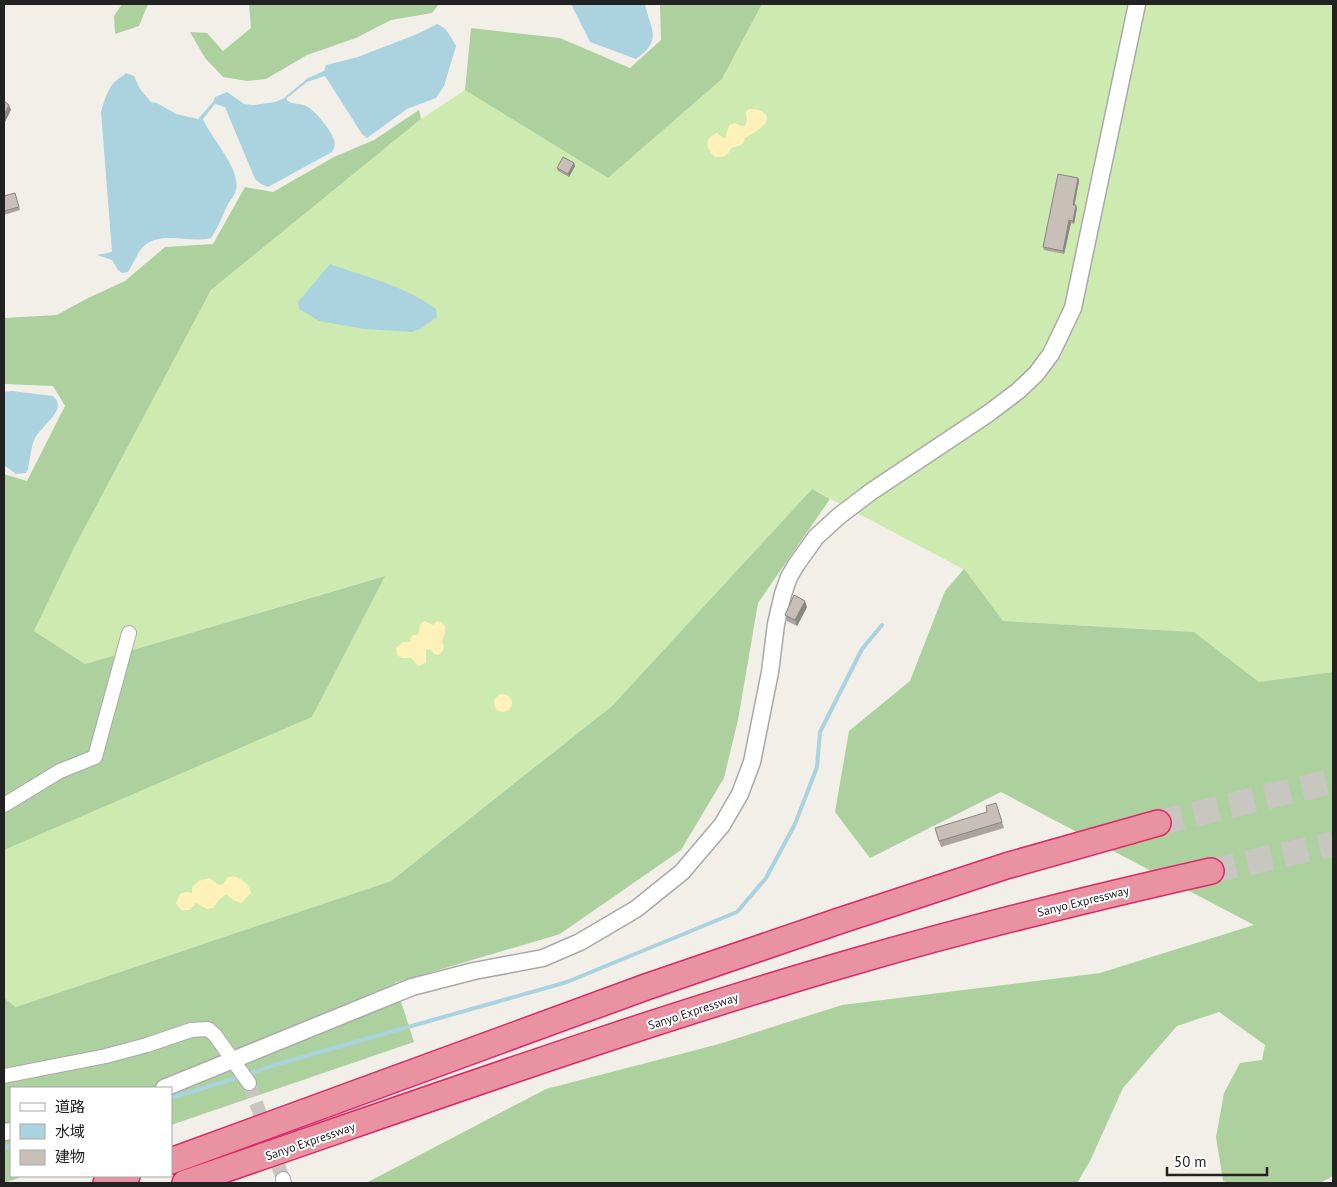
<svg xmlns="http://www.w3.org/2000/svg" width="1337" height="1187" viewBox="0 0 1337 1187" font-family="'PT Sans','Noto Sans JP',sans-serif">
  <rect width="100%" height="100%" fill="#f2efe9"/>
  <polygon fill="#cdebb0" points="762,4 1333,4 1333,672 1259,682 1194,632 1003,621 963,569 812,489 612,706 391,881 16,1007 4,998 4,850 312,717 384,576 85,664 34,631 74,548 211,290 421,119 465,90 608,178 722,79"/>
  <g fill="#add19e">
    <polygon points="122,4 148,4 139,26 115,34 114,16"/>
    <polygon points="249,4 439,4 432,13 391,20 356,38 307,55 266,79 247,81 223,77 205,58 190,32 207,33 223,51 251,28"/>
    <polygon points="660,4 762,4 722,79 608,178 465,90 471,28 560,38 630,68 661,40"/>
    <polygon points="419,110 421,119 211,290 74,548 34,631 85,664 385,576 312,717 4,850 4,474 27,481 65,406 53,386 4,384 4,318 57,315 86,299 125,281 165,247 213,244 245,187 273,192 334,157 374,140"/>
    <polygon points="812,489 830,499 758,603 738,720 724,778 681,850 560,934 395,983 414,1042 171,1125 171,1088 11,1088 11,1176 24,1176 4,1183 4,998 16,1007 391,881 612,706"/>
    <polygon points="964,569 1003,621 1194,632 1259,682 1333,672 1333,1176 1320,1183 1229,1183 1223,1181 1216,1137 1224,1093 1240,1063 1262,1060 1265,1045 1219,1012 1177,1026 1123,1088 1090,1161 1077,1183 366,1183 546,1089 719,1044 842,1005 1100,973 1254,925 1001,792 870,858 835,812 849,731 910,681 945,591"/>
  </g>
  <g fill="#fff1ba">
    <path d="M749 109C754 109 759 109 764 113 775 123 751 134 745 138 743 146 738 146 731 148 728 156 723 158 715 157 706 148 703 139 717 133L725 139 729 125 735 123 741 126H745L747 120 746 112Z"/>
    <polygon points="424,621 433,625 437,621 441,622 445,626 445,632 442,642 444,646 443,651 438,655 434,654 430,649 426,650 426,663 418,666 411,658 402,658 397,655 396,648 403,642 411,642 410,638 413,635 417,635 419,632 420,625"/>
    <circle cx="503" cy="703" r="9"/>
    <path d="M234 876C243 880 248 883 251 893L241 903 233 900 226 894 219 900 213 908 207 909 196 903 190 910H181L176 903 180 894 186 892 192 893V887L199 881 209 878 219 885 223 884 228 877Z"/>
  </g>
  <g fill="#aad3df">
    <path d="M571 4H645C650 30 664 39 636 59L590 42Z"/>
    <path d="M437 24C447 28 451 37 456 46L444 86 436 98 407 109 367 138 362 134 325 76 307 82 287 98V100C292 105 300 103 306 106 316 111 331 130 334 140 336 145 334 148 332 152L268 187 261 184 255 179 225 107 215 104 203 119C211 139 241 168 236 190 234 197 230 200 227 206 222 217 218 228 211 238 189 244 159 229 142 248 136 255 133 265 128 272L122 273 118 270 112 260 97 255 112 252 101 112C104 102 108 86 117 80 120 77 123 76 126 73L134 76 140 89 151 102 157 103 176 114 198 119 213 102 215 97 227 92 244 104 254 105 275 102 284 98 308 78 324 71 326 65 358 57 417 34Z"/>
    <path d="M330 264C366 277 405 286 436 309L437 317 422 328 412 332 364 329 319 321 299 309 298 302Z"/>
    <path d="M12 391 53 396C69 409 41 426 35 438 31 446 30 459 28 469L26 473 16 474 4 465V392Z"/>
  </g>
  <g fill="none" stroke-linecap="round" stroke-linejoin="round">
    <g stroke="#aad3df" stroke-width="4">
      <polyline points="246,1075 281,1063 567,982 737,912 766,878 795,824 817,767 820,732 862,649 882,625"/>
      <polyline points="171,1098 240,1077"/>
      <polyline points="4,1148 11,1146"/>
    </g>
    <polyline stroke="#c8c6c1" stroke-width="14" stroke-dasharray="14 7" stroke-linecap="butt" points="249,1083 283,1179"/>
    <g stroke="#c8c6c1" stroke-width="25" stroke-dasharray="25 12" stroke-linecap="butt">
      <polyline points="1158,823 1333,781"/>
      <polyline points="1211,871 1333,844"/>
    </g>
    <defs>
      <g id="minor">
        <polyline points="4,805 60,771 95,757 129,633"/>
        <polyline points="4,1076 106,1056 147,1045 191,1030 208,1029 215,1035 249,1083"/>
        <polyline points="283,1179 284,1183"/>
      </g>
      <g id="tertiary">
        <polyline points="164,1088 412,987 474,971 543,958 580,942 636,909 682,872 722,825 740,794 752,762 770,672 776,624 783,594 789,577 796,565 816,537 839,516 872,491 989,413 1018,391 1036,374 1051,354 1073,308 1137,4"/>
        <polyline points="4,1132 11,1131"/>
      </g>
      <g id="motorway">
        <polyline points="171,1161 646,987 839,921 1006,866 1158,823"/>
        <polyline points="106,1183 127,1176"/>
        <path d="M185 1183C408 1107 630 1026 856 961 973 927 1092 898 1211 871"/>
      </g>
    </defs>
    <use href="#minor" stroke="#a9a9a9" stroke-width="16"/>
    <use href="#tertiary" stroke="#a9a9a9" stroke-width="19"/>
    <use href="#motorway" stroke="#dc2a67" stroke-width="28"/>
    <use href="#minor" stroke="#fff" stroke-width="14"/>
    <use href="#tertiary" stroke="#fff" stroke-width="16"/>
    <use href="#motorway" stroke="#e892a2" stroke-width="25"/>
  </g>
  <g fill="#aba49e">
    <polygon points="574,163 575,166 569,177 558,171 557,168"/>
    <polygon points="1078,178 1079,181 1074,205 1077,208 1074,224 1071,223 1064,254 1044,250 1043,247"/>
    <polygon points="15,193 20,210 4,215 4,196"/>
    <polygon points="807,607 797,626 787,621 785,615"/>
    <polygon points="998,809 1004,828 941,847 939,841"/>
  </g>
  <g fill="#8b8681">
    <polygon points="9,105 11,110 5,122 4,115"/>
    <polygon points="574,163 575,166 569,177 568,174"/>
    <polygon points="1078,178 1079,181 1074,208 1073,205"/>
    <polygon points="1076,205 1077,208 1074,224 1073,221"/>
    <polygon points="1069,220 1071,223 1064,254 1063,251"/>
    <polygon points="805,601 807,607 797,626 795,620"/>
  </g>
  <g fill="#c7bfb8" stroke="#8b8681">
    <polygon points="4,101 9,105 4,115"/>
    <polygon points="563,157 574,163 568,174 557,168"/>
    <polygon points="1058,174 1078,178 1073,205 1076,205 1073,221 1069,220 1063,251 1043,247"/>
    <polygon points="15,193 19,207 4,211 4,196"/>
    <polygon points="794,595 805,601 795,620 785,615"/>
    <polygon points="996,803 1002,822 939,841 935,828 987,812 986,806"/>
  </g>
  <g text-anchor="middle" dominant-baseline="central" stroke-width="4" stroke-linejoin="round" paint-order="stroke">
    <g font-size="12" fill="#222" stroke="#fff">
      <text transform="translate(1083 901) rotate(-14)">Sanyo Expressway</text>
      <text transform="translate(693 1011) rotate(-18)">Sanyo Expressway</text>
      <text transform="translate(310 1141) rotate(-19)">Sanyo Expressway</text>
    </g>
  </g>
  <rect width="1337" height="1187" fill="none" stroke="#222222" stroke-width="10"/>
  <rect x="10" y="1087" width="162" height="90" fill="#ffffff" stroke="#a7a7a7"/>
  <rect x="20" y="1103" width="25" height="8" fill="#ffffff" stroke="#a7a7a7"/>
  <text x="55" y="1112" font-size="15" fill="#222222">道路</text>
  <rect x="20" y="1124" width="25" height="15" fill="#aad3df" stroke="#a7a7a7"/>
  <text x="55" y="1137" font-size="15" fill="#222222">水域</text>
  <rect x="20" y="1150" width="25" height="15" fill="#c7bfb8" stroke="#a7a7a7"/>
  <text x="55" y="1162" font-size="15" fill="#222222">建物</text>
  <path d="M1167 1167v8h100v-8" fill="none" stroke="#222222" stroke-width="2.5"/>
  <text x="1174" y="1167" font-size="15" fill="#222222" stroke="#ffffff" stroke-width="4" paint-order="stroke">50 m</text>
</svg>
